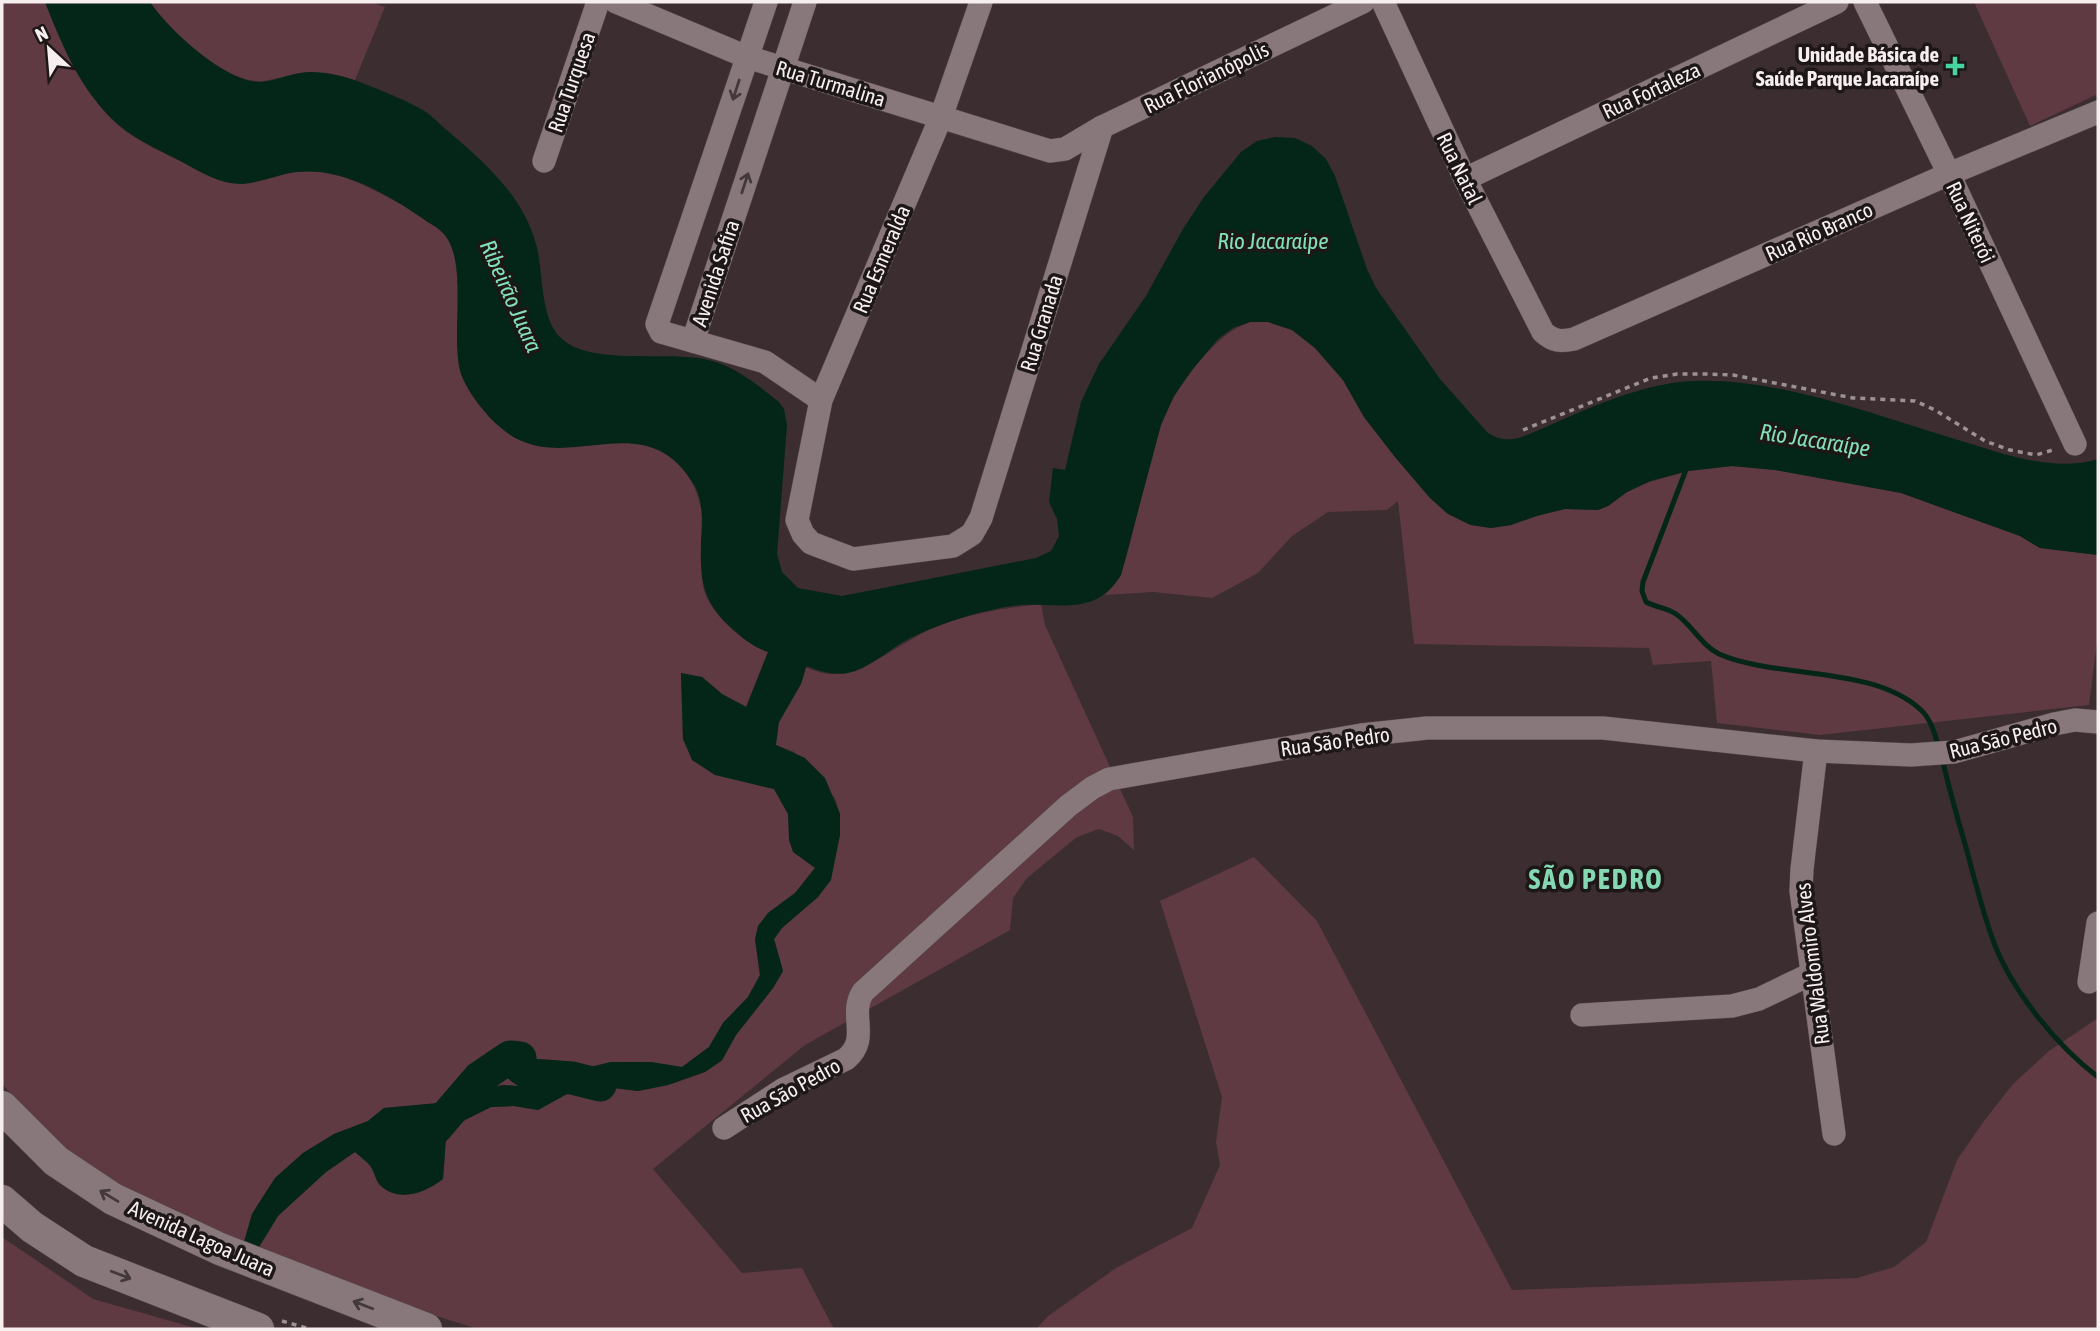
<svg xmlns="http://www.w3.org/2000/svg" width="2100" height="1331" viewBox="0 0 2100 1331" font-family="'Asap Condensed',sans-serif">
  <rect width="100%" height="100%" fill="#3b2d30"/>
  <g fill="#5f3a42">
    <path d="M2 2H45C62 45 88 105 127 132 143 143 162 152 179 160 202 172 218 182 244 184 269 178 296 168 323 171 348 174 435 218 448 239 462 261 457 323 457 350L613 443C621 443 631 441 640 443 675 450 698 480 702 515 705 540 698 565 704 590 711 615 745 644 768 652L747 707 722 694 702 677 681 674 683 740 747 782 774 789 788 814 790 840 815 868 795 893 768 913 755 939 760 975 748 997 723 1023 709 1047 682 1067 650 1062H611L578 1070 530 1087 504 1085 471 1090 438 1103 384 1108 368 1121 334 1134 303 1153 275 1178 252 1214 244 1242 138 1201 55 1141 2 1084Z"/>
    <path d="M150 2H371L385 7 355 80C327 74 307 75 279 78 272 79 264 82 257 81 222 79 169 30 150 2Z"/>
    <polygon points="1974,2 2098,2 2098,94 2030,126"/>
    <path d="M1250 322H1268L1292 330 1315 348 1343 380 1364 417 1395 457 1430 498 1448 514 1470 525 1491 528 1511 525 1537 515 1565 509 1598 510 1608 506 1627 492 1650 482 1688 471 1732 466 1775 470 1901 493 2020 536 2040 548 2098 555V635L2089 705 1820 735 1717 723 1711 661 1653 665 1649 648 1414 644 1398 501 1387 510 1328 512 1292 536 1258 573 1212 598 1154 592 1105 595 1121 575C1137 526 1143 473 1161 425 1170 399 1186 377 1203 357 1218 341 1229 330 1250 322Z"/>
    <path d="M1041 604 1045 625 1133 817 1134 850 1118 836 1099 829 1077 837 1027 878 1013 898 1010 930 805 1045 653 1169 742 1273 802 1268 834 1329H478L395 1303 259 1248 278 1216 326 1172 355 1152C360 1156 367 1161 371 1167 375 1173 376 1182 381 1186 400 1203 426 1192 443 1179L446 1138 457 1124 491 1107 514 1106 538 1110 576 1089 605 1087 638 1091 668 1085 705 1072 722 1061 736 1035 773 988 783 971 774 939 782 928 818 897 840 835V814L835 798 794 752 776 745 766 732C768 705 779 684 791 661 804 666 818 674 832 674 868 674 905 638 940 625 973 613 1006 608 1041 604Z"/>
    <polygon points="1254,857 1317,921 1512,1290 1857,1278 1894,1267 1926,1242 1957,1160 1984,1121 2013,1084 2049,1051 2098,1018 2098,1329 1036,1329 1048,1316 1116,1268 1192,1228 1220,1165 1216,1142 1222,1097 1160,901"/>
    <polygon points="2,1237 93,1299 199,1329 2,1329"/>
  </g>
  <path fill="#032618" d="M45 2H150C169 30 223 80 258 82 272 82 286 75 300 73 317 70 341 75 357 81 378 89 401 98 421 109 431 114 440 125 449 132 485 163 523 196 536 244 544 272 539 319 562 339 593 367 671 349 712 361 736 367 760 387 779 402L784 409 787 425 777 554 782 572 798 588 842 596 1036 558 1051 551 1059 536 1057 519 1049 502 1053 468 1065 470 1081 402 1099 364 1146 296 1183 229 1204 197 1241 152 1257 141 1275 137 1295 138 1312 146 1326 159 1335 176 1367 269 1376 288 1440 379 1487 432C1498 440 1508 441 1522 437 1576 415 1633 384 1693 381 1777 377 1878 416 1958 440 2002 453 2052 473 2098 459V555L2040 548 2020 536 1901 493 1775 470 1732 466 1688 471 1650 481 1627 492 1608 506 1598 510 1565 509 1537 516 1511 525 1491 528 1471 525 1448 514 1430 498 1395 457 1364 417 1343 380 1315 348 1292 330 1268 322H1250L1233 328 1218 339 1192 370 1174 396 1161 425 1121 575C1096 616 1061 603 1021 605 1007 606 992 610 978 613 953 620 927 629 903 642 886 652 868 669 848 673 827 677 810 666 791 661 779 684 768 705 766 732L776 745 805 758 825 778 840 814V835L831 880 818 897 782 928 774 939 783 971 773 988 736 1035 722 1060 705 1072 668 1085 638 1091 605 1087 576 1089 538 1110 514 1106 491 1107 457 1124 446 1138 443 1179C426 1192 400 1203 381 1186 376 1182 375 1173 371 1167 367 1161 360 1157 355 1152L326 1172 278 1216 258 1248 244 1242 252 1214 275 1178 303 1153 334 1134 368 1121 384 1108 438 1103 471 1090 504 1085 530 1087 578 1070 611 1062H651L682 1067 709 1047 723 1023 748 997 760 975 755 939 758 926 768 913 795 893 815 868 793 852 789 840 788 814 774 789 715 775 692 760 683 739 681 673 702 677 722 694 746 707 768 652C754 647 746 641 735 631 702 603 700 581 701 541 702 523 704 501 694 485 643 399 564 482 501 428 486 416 467 391 461 374 449 335 471 259 441 231 436 226 428 223 422 218 387 194 342 167 297 172 279 174 260 183 242 184 220 184 202 173 184 163 165 153 142 143 125 130 83 97 64 50 45 2Z"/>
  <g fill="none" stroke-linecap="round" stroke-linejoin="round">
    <g stroke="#032618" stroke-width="5">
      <path d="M1687 467 1643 582 1642 591 1646 602C1655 607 1667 608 1676 614 1692 625 1701 645 1719 654 1776 679 1873 665 1921 710 1931 719 1935 735 1939 748"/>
      <path d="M1942 758C1949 789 1958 820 1967 851 1975 882 1983 913 1994 943 2013 992 2057 1046 2098 1077"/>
    </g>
    <g stroke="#032618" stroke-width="33">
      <polyline points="760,740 763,717 786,677 802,623"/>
      <polyline points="436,1128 479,1078 510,1057 520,1058 521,1068 531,1075 572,1078 600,1085"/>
    </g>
    <defs>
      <g id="minor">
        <polyline points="616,2 747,57 1050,151 1065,149 1102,127 1363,2"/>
        <polyline points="766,2 657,324 661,332 765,362 821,400"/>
        <polyline points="981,2 941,117 821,400 797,520 803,534 811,543 853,559 953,546 972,534 981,518 1102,127"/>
        <path d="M1383 2 1465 179 1543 332C1553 341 1560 342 1574 339L1949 174 2098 112"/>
        <polyline points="1865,2 1949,174 2075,444"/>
        <polyline points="544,161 598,2"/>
        <polyline points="1465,179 1837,2"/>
        <polyline points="693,341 805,2"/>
        <polyline points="1816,751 1802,869 1801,891 1834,1134"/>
        <polyline points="2089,982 2098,923"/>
        <polyline points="1582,1015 1732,1006 1759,999 1811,974"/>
        <path d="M724 1128 784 1089 846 1059C871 1038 848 1015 863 992L1068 806 1092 788 1109 779 1361 735 1427 728H1603L1816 751 1911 755 1954 752 2054 724 2075 720 2098 722"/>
      </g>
      <g id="secondary">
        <polyline points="2,1107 56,1161 113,1199 220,1249 426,1329"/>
        <polyline points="2,1201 32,1227 84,1261 258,1329"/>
      </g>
    </defs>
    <use href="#minor" stroke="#55494c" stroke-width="24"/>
    <use href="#secondary" stroke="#55494c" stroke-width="33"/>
    <g stroke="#9c9193" stroke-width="3.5" stroke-dasharray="5 5" stroke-linecap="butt">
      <polyline points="1523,430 1651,378 1677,374 1705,374 1733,375 1853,398 1915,401 1935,410 1985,441 2010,450 2036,455 2056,449"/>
      <polyline points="282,1321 310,1329"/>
    </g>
    <use href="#minor" stroke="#89787b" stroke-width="23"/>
    <use href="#secondary" stroke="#89787b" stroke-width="32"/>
  </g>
  <defs><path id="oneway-shaft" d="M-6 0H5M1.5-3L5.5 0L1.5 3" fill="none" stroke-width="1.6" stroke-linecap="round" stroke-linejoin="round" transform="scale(1.75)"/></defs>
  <g stroke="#43393b">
    <use href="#oneway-shaft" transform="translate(736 90) rotate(108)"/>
    <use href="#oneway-shaft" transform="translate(745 183) rotate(-72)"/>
    <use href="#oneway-shaft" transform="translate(109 1196) rotate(-149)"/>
    <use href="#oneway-shaft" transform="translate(121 1275) rotate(21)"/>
    <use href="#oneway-shaft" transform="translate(363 1305) rotate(-159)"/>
  </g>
  <path fill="#47d49e" stroke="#1d1718" stroke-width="2.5" d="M1951.5 55.5h7v7h7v7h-7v7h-7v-7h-7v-7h7z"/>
  <g text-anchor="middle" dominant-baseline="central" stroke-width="7" stroke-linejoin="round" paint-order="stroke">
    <g font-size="21" font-weight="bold" fill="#f7eeef" stroke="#1d1718" text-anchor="end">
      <text x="1939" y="54">Unidade Básica de<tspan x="1939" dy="24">Saúde Parque Jacaraípe</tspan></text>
    </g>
    <g font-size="21" fill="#f7eeef" stroke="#1d1718">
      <text transform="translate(1206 77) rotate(-26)">Rua Florianópolis</text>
      <text transform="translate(571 82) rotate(-71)">Rua Turquesa</text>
      <text transform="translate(831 83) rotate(17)">Rua Turmalina</text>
      <text transform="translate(1651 90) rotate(-25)">Rua Fortaleza</text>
      <text transform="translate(1460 168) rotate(64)">Rua Natal</text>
      <text transform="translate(1971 222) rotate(65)">Rua Niterói</text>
      <text transform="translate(1819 231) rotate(-24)">Rua Rio Branco</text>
      <text transform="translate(881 259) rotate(-67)">Rua Esmeralda</text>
      <text transform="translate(715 273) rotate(-72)">Avenida Safira</text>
      <text transform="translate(1041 323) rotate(-73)">Rua Granada</text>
      <text transform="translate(2003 738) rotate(-14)">Rua São Pedro</text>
      <text transform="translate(1335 741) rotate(-8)">Rua São Pedro</text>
      <text transform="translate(1812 964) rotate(-97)">Rua Waldomiro Alves</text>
      <text transform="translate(790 1090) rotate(-29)">Rua São Pedro</text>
      <text transform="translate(202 1238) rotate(24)">Avenida Lagoa Juara</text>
    </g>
    <g font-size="23" font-style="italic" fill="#82e0b6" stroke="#1d1718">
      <text x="1273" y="241">Rio Jacaraípe</text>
      <text transform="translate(511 296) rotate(66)">Ribeirão Juara</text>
      <text transform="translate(1815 440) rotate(9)">Rio Jacaraípe</text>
    </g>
    <g font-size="28" font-weight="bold" letter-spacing="2" fill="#84d9b2" stroke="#1d1718">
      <text x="1596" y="879">SÃO PEDRO</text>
    </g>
  </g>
  <rect width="2100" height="1331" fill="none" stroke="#f7eeef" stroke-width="7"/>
  <g transform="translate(49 49) rotate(334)" stroke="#1d1718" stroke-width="5" paint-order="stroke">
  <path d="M0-5L12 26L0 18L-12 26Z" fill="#f7eeef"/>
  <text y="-10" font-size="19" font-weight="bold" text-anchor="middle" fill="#f7eeef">N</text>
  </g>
</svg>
